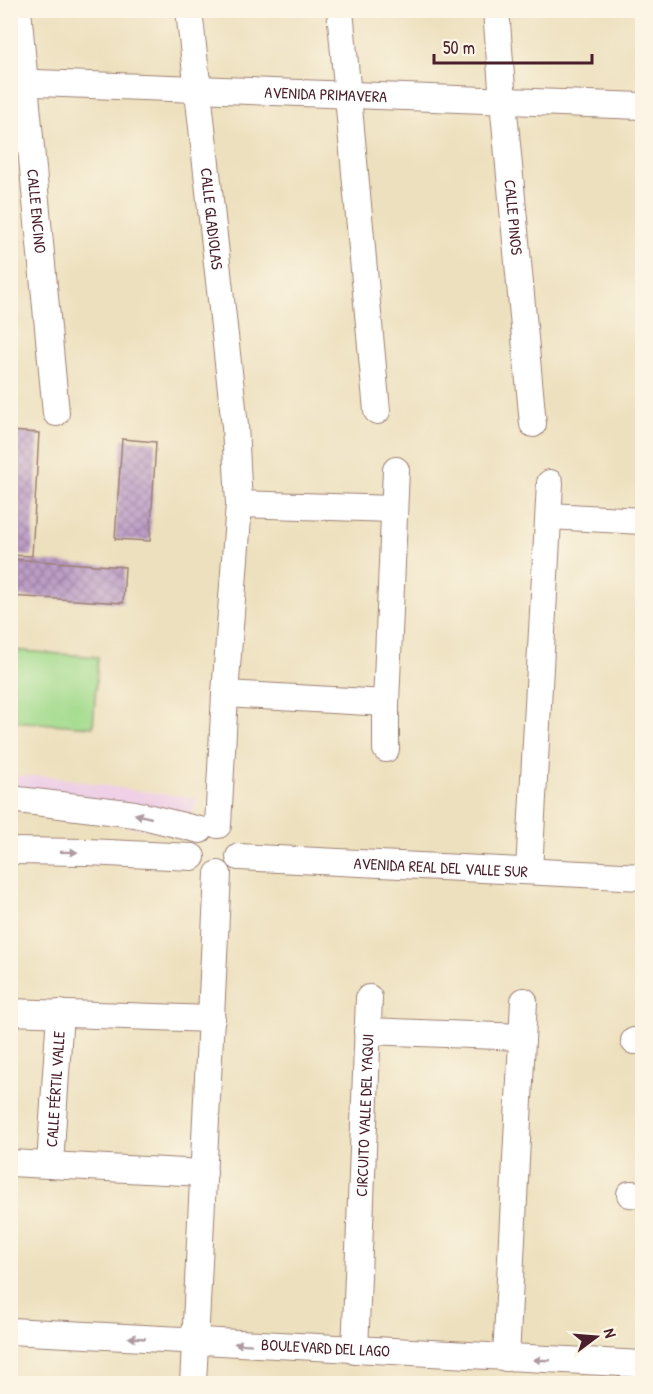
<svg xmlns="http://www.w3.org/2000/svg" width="653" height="1394" viewBox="0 0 653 1394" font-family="'Patrick Hand',sans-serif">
  <defs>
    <pattern id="building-cross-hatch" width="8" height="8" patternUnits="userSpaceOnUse" patternTransform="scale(1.5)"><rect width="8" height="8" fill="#bc9dc6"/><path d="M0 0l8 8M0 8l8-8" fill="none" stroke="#9b7fa1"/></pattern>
  </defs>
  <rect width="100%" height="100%" fill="#fcf5e5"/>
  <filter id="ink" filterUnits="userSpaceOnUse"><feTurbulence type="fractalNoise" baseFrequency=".0167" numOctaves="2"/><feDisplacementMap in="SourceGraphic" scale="12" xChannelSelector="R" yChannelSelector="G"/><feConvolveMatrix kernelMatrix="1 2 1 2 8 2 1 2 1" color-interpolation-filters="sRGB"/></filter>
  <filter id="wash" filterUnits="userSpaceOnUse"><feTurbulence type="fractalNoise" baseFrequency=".008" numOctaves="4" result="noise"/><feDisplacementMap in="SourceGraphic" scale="24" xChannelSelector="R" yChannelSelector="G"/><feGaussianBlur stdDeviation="1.35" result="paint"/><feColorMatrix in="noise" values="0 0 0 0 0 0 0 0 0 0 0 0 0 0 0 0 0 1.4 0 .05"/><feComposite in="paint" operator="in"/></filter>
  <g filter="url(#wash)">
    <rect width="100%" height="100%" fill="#ede0be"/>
    <polygon fill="#efd0e6" points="11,776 50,776 124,789 199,798 185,835 11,808"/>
    <polygon fill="#a3db8d" stroke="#767d5c" stroke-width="1.5" points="11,650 98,657 93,727 11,721"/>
    <g id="blocks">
      <g fill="url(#building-cross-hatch)">
        <polygon points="10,431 39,433 32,556 10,555"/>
        <polygon points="122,439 156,442 150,541 115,539"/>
        <polygon points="10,559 125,567 123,603 10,596"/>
      </g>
    </g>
  </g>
  <g filter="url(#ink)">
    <use href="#blocks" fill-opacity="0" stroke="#9c8074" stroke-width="1.5"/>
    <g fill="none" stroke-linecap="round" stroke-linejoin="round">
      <defs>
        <g id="minor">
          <path id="s1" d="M18 10 56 413"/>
          <path id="s2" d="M189 10 235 426 239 504 225 694 218 825"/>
          <polyline points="340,10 377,411"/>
          <path id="s3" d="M496 10 503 101 533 424"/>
          <path id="s4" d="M10 82 642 106"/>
          <polyline points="239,504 393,509"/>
          <polyline points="549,516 642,521"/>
          <polyline points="225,694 386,703"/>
          <polyline points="386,749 386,703 396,470"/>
          <polyline points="10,799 135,814 200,830"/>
          <polyline points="10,851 87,852 192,857"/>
          <path id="s5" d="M239 857 642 877"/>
          <polyline points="529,871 550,483"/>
          <polyline points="10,1012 212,1019"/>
          <polyline points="367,1031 521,1037"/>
          <polyline points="634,1041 642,1041"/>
          <polyline points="10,1163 204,1173"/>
          <path id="s6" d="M50 1164 60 1013"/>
          <polyline points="630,1194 642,1195"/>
          <path id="s7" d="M10 1331 642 1364"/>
          <path id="s8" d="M355 1351 369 998"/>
          <polyline points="506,1358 524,1001"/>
          <polyline points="193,1384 218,874"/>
        </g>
      </defs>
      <use href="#minor" stroke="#9c8074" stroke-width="28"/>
      <use href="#minor" stroke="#fff" stroke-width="26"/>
    </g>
    <defs><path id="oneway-solid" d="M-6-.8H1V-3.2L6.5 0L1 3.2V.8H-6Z" transform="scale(1.5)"/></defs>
    <g fill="#ae9aa0">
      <use href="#oneway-solid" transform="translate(143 816) rotate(-167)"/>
      <use href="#oneway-solid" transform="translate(69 852) rotate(1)"/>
      <use href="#oneway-solid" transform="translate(137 1338) rotate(-177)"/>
      <use href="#oneway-solid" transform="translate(243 1344) rotate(-176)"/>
      <use href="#oneway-solid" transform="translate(542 1360) rotate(-178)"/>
    </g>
  </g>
  <g text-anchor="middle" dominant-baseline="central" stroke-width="5" stroke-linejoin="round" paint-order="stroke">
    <g font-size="16" fill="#4a1f2b" stroke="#fcf5e5">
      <text stroke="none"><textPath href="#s4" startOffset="316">AVENIDA PRIMAVERA</textPath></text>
      <text stroke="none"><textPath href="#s1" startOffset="202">CALLE ENCINO</textPath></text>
      <text stroke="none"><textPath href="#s3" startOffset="208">CALLE PINOS</textPath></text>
      <text stroke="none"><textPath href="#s2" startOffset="210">CALLE GLADIOLAS</textPath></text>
      <text stroke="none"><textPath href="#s5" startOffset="202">AVENIDA REAL DEL VALLE SUR</textPath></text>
      <text stroke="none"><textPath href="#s6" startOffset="75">CALLE FÉRTIL VALLE</textPath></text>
      <text stroke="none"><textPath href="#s8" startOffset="236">CIRCUITO VALLE DEL YAQUI</textPath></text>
      <text stroke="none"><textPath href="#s7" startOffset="316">BOULEVARD DEL LAGO</textPath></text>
    </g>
  </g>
  <rect width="653" height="1394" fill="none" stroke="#fcf5e5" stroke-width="36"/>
  <g transform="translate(596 1337) rotate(74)" stroke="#fcf5e5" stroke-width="4.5" paint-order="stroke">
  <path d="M0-4.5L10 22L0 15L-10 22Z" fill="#4a1f2b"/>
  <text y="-9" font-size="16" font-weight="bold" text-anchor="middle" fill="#4a1f2b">N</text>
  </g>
  <path d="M434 54v9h158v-9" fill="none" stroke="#4a1f2b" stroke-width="3"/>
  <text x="443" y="54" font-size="18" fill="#4a1f2b" stroke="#fcf5e5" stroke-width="4.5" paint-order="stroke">50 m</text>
</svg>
